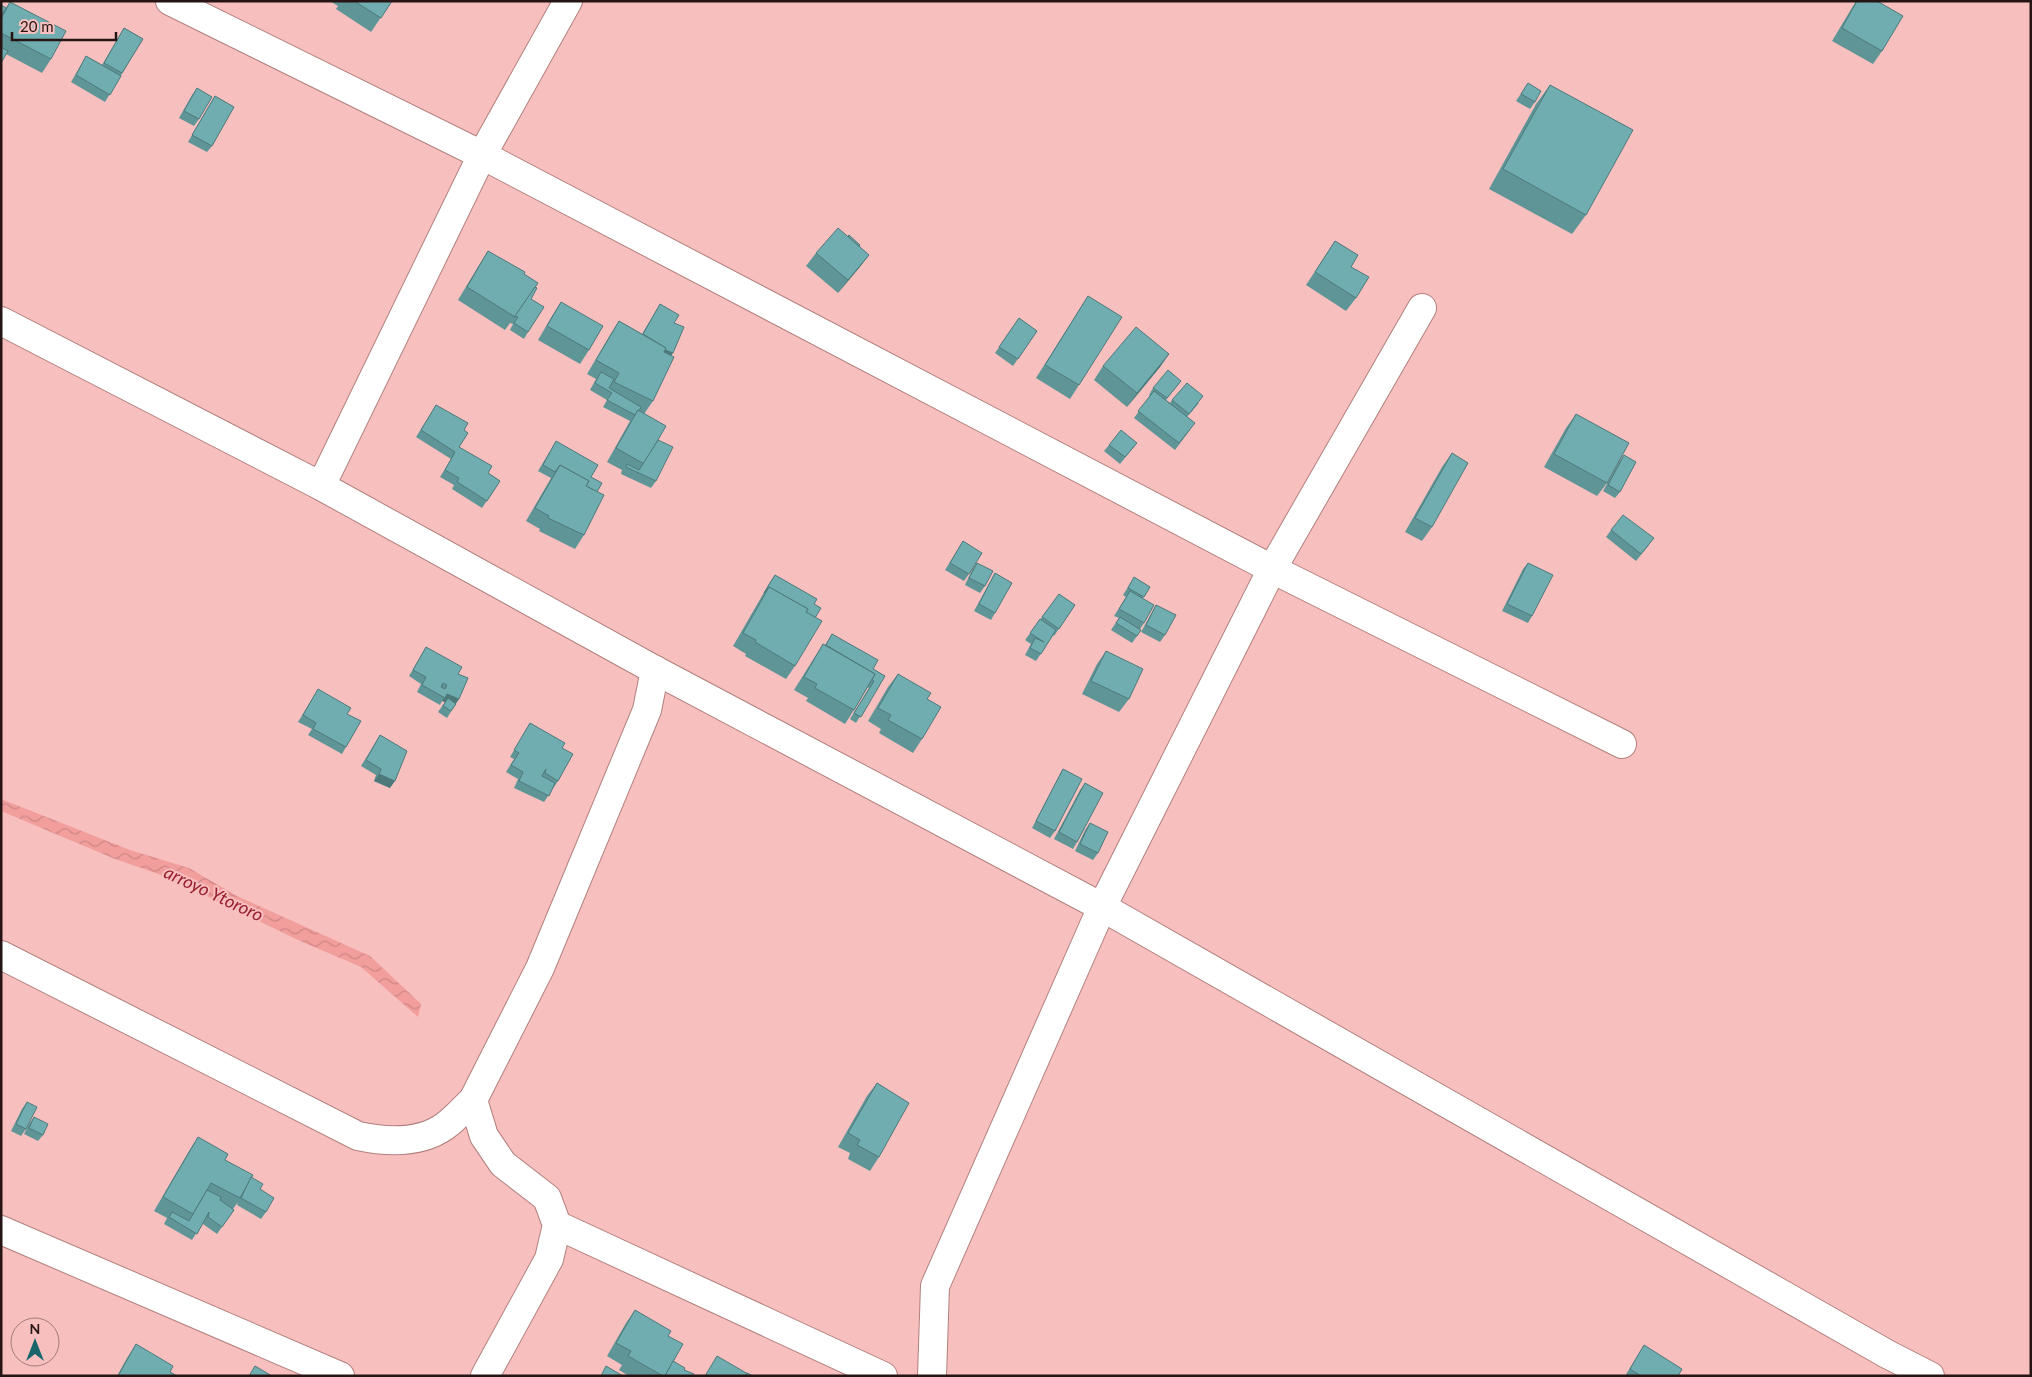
<svg xmlns="http://www.w3.org/2000/svg" width="2032" height="1377" viewBox="0 0 2032 1377" font-family="Lato,sans-serif">
  <defs>
    <pattern id="water-waves" width="16" height="10" patternUnits="userSpaceOnUse" patternTransform="scale(1.25)"><rect width="16" height="10" fill="#f19e9c"/><path d="M0 5q4-4 8 0t8 0" fill="none" stroke="#cf8786"/></pattern>
  </defs>
  <rect width="100%" height="100%" fill="#f7c0bf"/>
  <polygon fill="url(#water-waves)" points="1,799 130,850 189,868 237,896 370,956 421,1004 418,1017 361,967 298,940 167,877 115,859 1,811"/>
  <g fill="none" stroke-linecap="round" stroke-linejoin="round">
    <defs>
      <g id="minor">
        <polyline points="170,1 482,155 1272,569 1622,744"/>
        <polyline points="1,321 321,486 655,670 1102,907 1887,1354 1930,1376"/>
        <polyline points="321,486 482,155 568,1"/>
        <path d="M1 955 358 1136C386 1142 420 1144 445 1126 455 1119 464 1108 473 1100"/>
        <polyline points="557,1225 883,1376"/>
        <polyline points="1,1230 340,1376"/>
        <polyline points="485,1376 549,1259 557,1225 547,1198 503,1164 484,1136 473,1100 540,968 647,710 655,670"/>
        <polyline points="932,1376 935,1286 1102,907 1272,569 1422,308"/>
      </g>
    </defs>
    <use href="#minor" stroke="#b2807e" stroke-width="30"/>
    <use href="#minor" stroke="#fff" stroke-width="28"/>
  </g>
  <g fill="#609597">
    <polygon points="330,1 392,1 371,32 336,9 338,6"/>
    <polygon points="1856,1 1877,1 1882,51 1873,64 1832,41"/>
    <polygon points="10,2 51,59 42,73 6,54 1,63 1,5 5,9"/>
    <polygon points="124,28 143,39 105,102 71,82 82,63 86,56 102,65"/>
    <polygon points="1528,83 1535,102 1530,109 1516,101"/>
    <polygon points="1550,85 1586,215 1572,234 1489,189 1536,104"/>
    <polygon points="197,88 199,119 194,126 179,118 192,95"/>
    <polygon points="215,96 212,146 207,152 188,142"/>
    <polygon points="1335,241 1351,267 1356,298 1346,311 1306,285"/>
    <polygon points="859,246 869,255 859,268 838,293 806,266 816,253"/>
    <polygon points="488,251 524,274 535,287 531,299 528,332 524,339 510,330 513,324 510,323 505,330 458,300 479,265"/>
    <polygon points="1088,296 1079,385 1070,399 1036,378 1079,310"/>
    <polygon points="561,302 589,350 580,364 538,340 552,316"/>
    <polygon points="660,304 674,323 671,355 653,401 644,414 658,440 656,481 651,488 621,474 622,470 607,462 630,421 603,407 607,400 590,390 596,379 587,374 610,335 619,321 642,334"/>
    <polygon points="1019,318 1037,331 1013,366 995,353"/>
    <polygon points="1169,354 1160,367 1127,407 1094,380 1103,366"/>
    <polygon points="1181,381 1166,400 1170,403 1172,400 1199,403 1187,417 1190,430 1175,450 1134,418 1150,396 1149,395 1153,388"/>
    <polygon points="436,405 464,430 459,447 488,473 500,481 482,508 452,489 454,485 440,477 451,459 416,437"/>
    <polygon points="1576,414 1607,483 1597,496 1544,467 1566,428"/>
    <polygon points="556,441 591,477 597,492 584,535 575,549 539,531 540,529 526,521 551,478 538,471"/>
    <polygon points="1137,443 1120,464 1104,451 1109,445"/>
    <polygon points="1452,453 1432,527 1422,541 1405,532 1442,467"/>
    <polygon points="1624,455 1620,492 1615,498 1603,491 1619,462"/>
    <polygon points="1611,530 1649,545 1636,561 1606,537"/>
    <polygon points="963,541 969,574 964,581 945,570"/>
    <polygon points="977,563 985,586 980,593 965,585 972,570"/>
    <polygon points="1528,563 1532,616 1528,623 1502,611 1523,569"/>
    <polygon points="995,573 995,613 991,620 974,611 991,580"/>
    <polygon points="775,575 814,604 815,618 795,666 786,679 745,656 746,654 733,646 770,582"/>
    <polygon points="1134,577 1150,587 1143,598 1144,623 1140,629 1137,636 1132,643 1111,630 1119,618 1114,616 1126,597 1123,595"/>
    <polygon points="1059,594 1075,605 1054,636 1053,635 1036,661 1025,655 1031,644 1025,640"/>
    <polygon points="1156,605 1165,635 1160,642 1141,632 1152,612"/>
    <polygon points="832,634 873,669 885,676 856,723 850,719 869,688 868,687 854,710 845,724 806,701 808,698 794,690 814,658 823,644 825,645"/>
    <polygon points="426,647 458,674 459,699 447,718 438,712 445,702 442,701 440,705 417,692 421,684 409,676"/>
    <polygon points="1106,651 1129,699 1119,712 1082,694 1097,664"/>
    <polygon points="898,674 922,739 913,753 879,733 881,729 868,721 888,687"/>
    <polygon points="318,689 347,714 346,747 342,754 308,735 312,729 298,722"/>
    <polygon points="530,723 562,748 558,781 544,802 514,788 518,779 506,772 514,759 510,757"/>
    <polygon points="380,735 390,788 374,781 376,775 361,766"/>
    <polygon points="1063,769 1055,831 1050,838 1032,828 1059,776"/>
    <polygon points="1085,783 1077,842 1073,849 1054,839 1080,790"/>
    <polygon points="1090,823 1098,853 1093,860 1075,851 1085,830"/>
    <polygon points="877,1083 879,1157 870,1171 848,1159 850,1153 838,1147 867,1096"/>
    <polygon points="27,1102 26,1129 21,1136 11,1131 22,1109"/>
    <polygon points="34,1117 43,1135 38,1141 24,1134 29,1124"/>
    <polygon points="198,1137 225,1160 251,1177 260,1189 266,1212 261,1219 237,1205 238,1202 233,1209 234,1210 217,1234 203,1224 204,1221 192,1240 164,1224 167,1218 154,1211 189,1151"/>
    <polygon points="635,1310 668,1336 673,1361 693,1376 629,1376 619,1370 622,1365 607,1356 626,1323"/>
    <polygon points="136,1344 170,1372 177,1376 117,1376 127,1358"/>
    <polygon points="1644,1345 1678,1376 1625,1376"/>
  </g>
  <g fill="#4e797b">
    <polygon points="869,255 859,268 838,293 848,280"/>
    <polygon points="660,347 673,353 668,360"/>
    <polygon points="1169,354 1160,367 1127,407 1137,393"/>
    <polygon points="447,694 459,699 454,706 442,701"/>
    <polygon points="379,774 395,781 390,788 374,781"/>
  </g>
  <g fill="#70adb0" stroke="#4e797b" fill-rule="evenodd">
    <polygon points="354,1 392,1 381,18"/>
    <polygon points="1857,1 1877,1 1903,16 1882,51 1842,28"/>
    <polygon points="10,2 66,31 51,59 1,33 1,19"/>
    <polygon points="1,5 6,8 1,16"/>
    <polygon points="124,28 143,39 122,73 104,63"/>
    <polygon points="1,47 8,51 1,63"/>
    <polygon points="86,56 121,76 110,95 76,75"/>
    <polygon points="1528,83 1541,91 1535,102 1521,94"/>
    <polygon points="1550,85 1633,130 1586,215 1503,169"/>
    <polygon points="197,88 212,97 199,119 184,111"/>
    <polygon points="215,96 234,107 212,146 192,135"/>
    <polygon points="838,228 869,255 848,280 816,253"/>
    <polygon points="849,235 860,245 859,246 848,236"/>
    <polygon points="1335,241 1358,255 1351,267 1369,277 1356,298 1315,272"/>
    <polygon points="488,251 525,272 524,274 538,283 515,317 467,287"/>
    <polygon points="535,287 537,288 531,299 544,307 528,332 514,323 518,317 515,316"/>
    <polygon points="1088,296 1122,317 1079,385 1045,365"/>
    <polygon points="561,302 603,326 589,350 547,326"/>
    <polygon points="660,304 679,315 674,323 684,327 673,353 665,350 666,348 643,334"/>
    <polygon points="1019,318 1037,331 1018,359 999,347"/>
    <polygon points="619,321 666,348 664,352 674,357 653,401 614,382 619,373 596,360"/>
    <polygon points="1136,327 1169,354 1137,393 1103,366"/>
    <polygon points="1168,370 1181,381 1167,398 1153,388"/>
    <polygon points="601,372 614,379 609,388 641,407 639,411 638,410 635,415 607,400 612,393 595,383"/>
    <polygon points="1187,383 1203,396 1189,414 1172,400"/>
    <polygon points="1154,391 1195,423 1179,443 1138,411"/>
    <polygon points="436,405 468,423 464,430 468,433 459,447 492,466 488,473 500,481 487,501 457,482 459,478 445,470 455,452 421,430"/>
    <polygon points="638,410 666,426 644,464 616,448"/>
    <polygon points="1576,414 1629,443 1607,483 1554,454"/>
    <polygon points="1121,430 1137,443 1125,457 1109,445"/>
    <polygon points="658,440 673,447 656,481 626,467 627,464 639,470"/>
    <polygon points="556,441 598,465 591,477 602,483 597,492 586,486 589,481 560,465 555,472 543,465"/>
    <polygon points="1452,453 1468,463 1432,527 1415,518"/>
    <polygon points="1624,455 1636,462 1620,492 1608,485"/>
    <polygon points="560,465 589,481 586,486 604,495 584,535 548,518 549,516 535,508"/>
    <polygon points="1623,515 1654,538 1641,554 1611,530"/>
    <polygon points="963,541 982,553 969,574 950,563"/>
    <polygon points="977,563 993,571 985,586 969,578"/>
    <polygon points="1528,563 1553,575 1532,616 1507,604"/>
    <polygon points="995,573 1012,583 995,613 979,604"/>
    <polygon points="775,575 817,599 814,604 821,608 815,618 806,612 808,609 769,587 764,593"/>
    <polygon points="1134,577 1150,587 1144,597 1128,588"/>
    <polygon points="769,587 808,609 806,612 822,621 795,666 755,642 756,640 743,633"/>
    <polygon points="1130,591 1154,605 1144,623 1119,609"/>
    <polygon points="1059,594 1075,605 1059,629 1042,617"/>
    <polygon points="1156,605 1176,615 1165,635 1146,625"/>
    <polygon points="1120,617 1141,630 1137,636 1116,623"/>
    <polygon points="1040,619 1056,630 1041,654 1030,648 1035,638 1044,642 1030,633"/>
    <polygon points="832,634 878,660 873,669 885,676 861,717 854,713 874,681 872,680 875,674 826,645"/>
    <polygon points="823,644 875,674 854,710 815,688 817,684 804,677"/>
    <path d="M426 647 462 667 458 674 468 678 459 699 447 694 445 698 422 685 426 677 413 670ZM443 683 447 685 445 689 441 687Z"/>
    <polygon points="1106,651 1143,669 1129,699 1091,681"/>
    <polygon points="898,674 931,693 927,699 941,707 922,739 888,720 891,715 878,708"/>
    <polygon points="318,689 351,708 347,714 361,721 346,747 313,729 316,723 303,715"/>
    <polygon points="448,698 456,704 451,711 443,706"/>
    <polygon points="530,723 565,743 562,748 573,754 558,781 545,773 546,769 542,776 555,783 549,796 519,781 523,772 511,765 519,753 514,750"/>
    <polygon points="380,735 407,751 395,781 379,774 381,769 366,760"/>
    <polygon points="1063,769 1082,779 1055,831 1036,821"/>
    <polygon points="1085,783 1103,793 1077,842 1059,832"/>
    <polygon points="1090,823 1108,832 1098,853 1080,844"/>
    <polygon points="877,1083 909,1103 879,1157 857,1145 860,1140 848,1133"/>
    <polygon points="27,1102 37,1107 26,1129 16,1124"/>
    <polygon points="34,1117 48,1124 43,1135 29,1128"/>
    <polygon points="198,1137 228,1154 225,1160 253,1175 240,1198 211,1183 193,1214 163,1197"/>
    <polygon points="251,1177 263,1184 260,1189 274,1198 266,1212 241,1198"/>
    <polygon points="207,1190 221,1197 220,1200 234,1210 222,1227 208,1217 209,1212 197,1234 169,1217 172,1212 189,1221"/>
    <polygon points="635,1310 671,1331 668,1336 683,1344 665,1376 663,1376 628,1356 631,1351 616,1343"/>
    <polygon points="136,1344 173,1366 170,1372 177,1376 118,1376"/>
    <polygon points="1644,1345 1682,1369 1678,1376 1641,1376 1630,1369"/>
    <polygon points="717,1356 748,1374 747,1373 745,1376 705,1376"/>
    <polygon points="673,1361 685,1368 684,1370 694,1374 693,1376 665,1376"/>
    <polygon points="255,1366 272,1376 249,1376"/>
    <polygon points="606,1366 623,1376 601,1376"/>
    <polygon points="747,1373 753,1376 746,1376"/>
  </g>
  <g text-anchor="middle" dominant-baseline="central" stroke-width="4" stroke-linejoin="round" paint-order="stroke">
    <g font-size="18" font-style="italic" fill="#991e2d" stroke="#f7c0bf">
      <text transform="translate(214 893) rotate(25)">arroyo Ytororo</text>
    </g>
  </g>
  <rect width="2032" height="1377" fill="none" stroke="#271414" stroke-width="5"/>
  <g transform="translate(35 1342)"><circle r="24" fill="#f7c0bf" stroke="#a47b7b"/>
  <path d="M0-4L9 19L0 12L-9 19Z" fill="#18666b"/>
  <text y="-8" font-size="14" font-weight="bold" text-anchor="middle" fill="#271414">N</text>
  </g>
  <path d="M12 32v8h104v-8" fill="none" stroke="#271414" stroke-width="2.5"/>
  <text x="20" y="32" font-size="15" fill="#271414" stroke="#f7c0bf" stroke-width="4" paint-order="stroke">20 m</text>
</svg>
